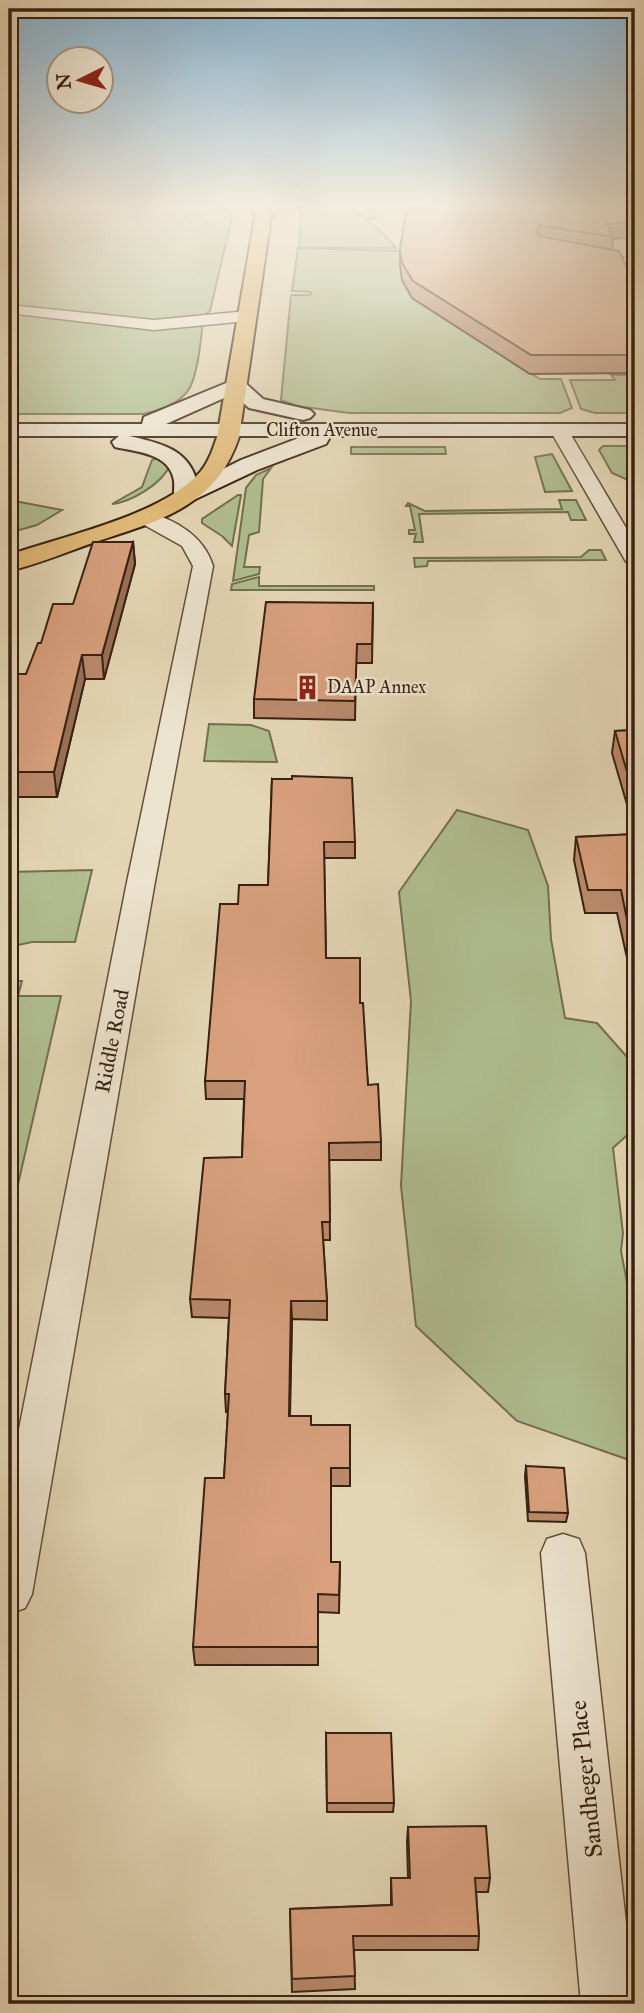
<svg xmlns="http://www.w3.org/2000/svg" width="644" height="2013" viewBox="0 0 644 2013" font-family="'IM FELL Great Primer',serif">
  <rect width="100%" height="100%" fill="#e4d6b5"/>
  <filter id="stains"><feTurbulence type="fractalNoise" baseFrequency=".00286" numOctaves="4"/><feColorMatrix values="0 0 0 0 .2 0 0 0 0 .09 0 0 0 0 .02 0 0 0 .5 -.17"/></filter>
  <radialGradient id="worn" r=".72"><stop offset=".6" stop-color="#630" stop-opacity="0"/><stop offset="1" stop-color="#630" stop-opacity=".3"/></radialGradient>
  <g fill="#b0be90" stroke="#746f51" stroke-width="2">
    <path d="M9 207H228L232 217 210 311 203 316C202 334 198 378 187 392 178 404 157 411 143 414H9Z"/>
    <polygon points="298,207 351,207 383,233 396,248 299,247 301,216"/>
    <polygon points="298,248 402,251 402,279 412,298 540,379 561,379 572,408 560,413 349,413 297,406 281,400 291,295 310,295 311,292 292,291"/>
    <polygon points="611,375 635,375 635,413 595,413 581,409 570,380 615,380"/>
    <polygon points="603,446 635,446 635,483 612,473 599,450"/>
    <polygon points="351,447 445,447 446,454 351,454"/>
    <polygon points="552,454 572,491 545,492 535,457"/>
    <path d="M164 456 170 465C162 484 131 502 112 504L142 487 152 460Z"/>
    <polygon points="271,468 263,479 259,532 249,535 244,567 260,567 259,574 233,581 246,488 256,475"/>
    <polygon points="238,495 241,495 232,546 222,536 202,523 202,519"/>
    <polygon points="9,500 62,510 37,525 9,533"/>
    <polygon points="559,500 576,500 586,520 571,520 568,512 419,514 423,542 414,542 416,534 409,534 409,530 415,530 410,506 406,506 408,503 425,511 562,509"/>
    <polygon points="589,550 601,550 606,560 428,561 427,566 415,567 414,558 581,557"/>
    <polygon points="259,577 259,586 374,586 374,590 231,590 232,584"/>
    <polygon points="209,724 251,725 269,731 277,762 204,761"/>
    <polygon points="457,810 528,830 548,886 551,939 565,1018 597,1023 635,1066 635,1128 613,1148 623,1233 621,1251 635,1324 635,1462 517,1421 416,1326 401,1186 411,1001 399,892"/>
    <polygon points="92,870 75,942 32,942 9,947 9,872"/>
    <polygon points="9,981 22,981 18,996 61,996 9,1224"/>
  </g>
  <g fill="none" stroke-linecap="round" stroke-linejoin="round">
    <defs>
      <polygon id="pedestrian" points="352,207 364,207 375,216 367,218"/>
      <g id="minor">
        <polygon points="582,249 635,260 635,268 577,256 575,253"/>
        <polygon points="9,305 154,320 247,311 255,316 247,321 154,330 9,313"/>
        <polygon points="559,425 568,430 635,543 635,566 628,564 625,560 550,430"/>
        <path d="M146 512C175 519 204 536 213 566L154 887 32 1594 25 1608 9 1614V1480L126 887 193 566 182 546 139 522 136 518 139 514Z"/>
        <polygon points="563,1534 579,1539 585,1553 635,2004 581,2004 541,1553 547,1539"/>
      </g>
      <path id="secondary" d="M236 379 243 381 263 399 310 410 314 414 310 418 303 420 249 408 233 394 166 424H635V436H327L329 439 326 444 257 470 185 504 177 502C172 495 175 489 174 481 170 453 137 452 115 447L112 442 119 436H9V424H142L144 417ZM129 436H304L241 460 197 482C188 448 159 443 129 436Z"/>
      <path id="primary" d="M253 207H269L271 217 239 437C216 507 159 521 95 542 67 552 38 564 9 571V555C63 536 164 515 201 471 209 461 213 449 217 437L255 217Z"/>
    </defs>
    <use href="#pedestrian" stroke="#634e3b" stroke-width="4"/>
    <use href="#minor" stroke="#634e3b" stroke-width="3"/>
    <use href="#secondary" stroke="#382012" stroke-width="4"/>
    <use href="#primary" stroke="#382012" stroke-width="4"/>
    <use href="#pedestrian" fill="#ede4cf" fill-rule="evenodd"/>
    <use href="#minor" fill="#ede4cf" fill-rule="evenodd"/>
    <use href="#secondary" fill="#ede4cf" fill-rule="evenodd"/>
    <use href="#primary" fill="#e2bb7a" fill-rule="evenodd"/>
  </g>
  <g fill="#ba8a6c" stroke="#382012" stroke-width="2">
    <polygon points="635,207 613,239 612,250 635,284 635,373 530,374 412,298 402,280 400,266 400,249"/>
    <polygon points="133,542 135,564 104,679 85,679 57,797 9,797 9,690 26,674 41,643"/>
    <polygon points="373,603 372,663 356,663 355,720 254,718 254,699"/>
    <polygon points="635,730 635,832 612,753 615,731"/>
    <polygon points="272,779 355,842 355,858 324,858 326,958 360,1003 368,1085 381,1142 381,1160 329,1160 330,1240 323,1240 327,1301 327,1320 292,1319 290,1416 311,1425 350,1468 350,1486 331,1486 331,1562 340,1562 339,1613 318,1612 318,1665 195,1665 193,1647 224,1478 228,1412 226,1412 225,1394 229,1318 192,1317 190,1299 242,1157 244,1099 206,1099 205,1081 238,904 268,885"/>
    <polygon points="635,834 635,967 629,967 617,913 585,913 574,860 576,837"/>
    <polygon points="526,1466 568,1513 566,1522 528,1521 525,1476"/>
    <polygon points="326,1733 394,1803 393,1812 327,1812"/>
    <polygon points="408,1827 490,1878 488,1892 476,1892 479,1936 478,1950 354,1950 355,1989 292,1992 290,1909 391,1905 391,1878 408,1878 407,1841"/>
  </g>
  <g fill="#977058" stroke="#382012" stroke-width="2">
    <polygon points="635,222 635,237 613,239 607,224"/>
    <polygon points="133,542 135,564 104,679 102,655"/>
    <polygon points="82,655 85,679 57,797 54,772"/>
    <polygon points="291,1301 292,1319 289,1434 289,1416"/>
  </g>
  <g fill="#d8a07d" stroke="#382012" stroke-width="2">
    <polygon points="407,207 635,207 635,222 607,224 613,237 539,225 537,233 539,236 619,251 635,284 635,355 531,355 413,281 402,263 400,249"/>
    <polygon points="93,542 133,542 102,655 82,655 54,772 9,772 9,690 13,674 26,674 38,643 41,643 53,604 73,604"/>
    <polygon points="266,602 373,603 372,644 357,644 355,701 254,699"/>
    <polygon points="635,730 635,799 615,731"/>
    <polygon points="292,776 352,778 355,842 324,842 326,958 360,958 360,1003 363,1003 368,1085 378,1084 381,1142 329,1143 330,1222 322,1222 327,1301 291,1301 289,1416 311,1416 311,1425 350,1425 350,1468 331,1468 331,1562 340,1562 339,1595 318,1594 318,1647 193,1647 205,1478 224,1478 229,1394 225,1394 230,1300 190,1299 204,1158 242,1157 245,1081 205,1081 220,904 238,904 239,885 268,885 272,779 292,779"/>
    <polygon points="635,834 635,944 632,944 621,890 588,890 576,837"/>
    <polygon points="526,1466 564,1468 568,1513 529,1512"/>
    <polygon points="326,1733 391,1733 394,1803 327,1803"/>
    <polygon points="486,1826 490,1878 475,1878 479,1936 353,1936 355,1976 292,1979 290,1909 392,1905 391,1878 410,1878 408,1827"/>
  </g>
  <linearGradient id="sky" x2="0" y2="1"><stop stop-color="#88b5d4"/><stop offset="0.42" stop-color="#f3edde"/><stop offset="1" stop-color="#f3edde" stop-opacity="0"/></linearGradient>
  <rect width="644" height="489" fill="url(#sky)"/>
  <defs>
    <symbol id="building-bare" viewBox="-9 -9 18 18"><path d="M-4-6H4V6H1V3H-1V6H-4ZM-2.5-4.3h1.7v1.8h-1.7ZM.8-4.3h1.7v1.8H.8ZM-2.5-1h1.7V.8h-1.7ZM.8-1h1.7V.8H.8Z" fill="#8f2418" stroke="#ede4cf" stroke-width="2.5" paint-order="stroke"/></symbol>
  </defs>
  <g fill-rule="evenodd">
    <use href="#building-bare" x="290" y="670" width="35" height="35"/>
  </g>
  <g text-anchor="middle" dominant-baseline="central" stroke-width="5" stroke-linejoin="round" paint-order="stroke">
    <g font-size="18" fill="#382012" stroke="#ede4cf">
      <text x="322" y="430">Clifton Avenue</text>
    </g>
    <g font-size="18" fill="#382012" stroke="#ede4cf" text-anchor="start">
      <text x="327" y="687">DAAP Annex</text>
    </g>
    <g font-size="21" fill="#382012" stroke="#ede4cf">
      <text transform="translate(112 1041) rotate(-79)">Riddle Road</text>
    </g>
    <g font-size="24" fill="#382012" stroke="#ede4cf">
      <text transform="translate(586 1779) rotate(-96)">Sandheger Place</text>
    </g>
  </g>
  <rect width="644" height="2013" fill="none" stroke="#e4d6b5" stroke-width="35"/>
  <rect x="10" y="10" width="623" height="1992" fill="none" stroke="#382012" stroke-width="3.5"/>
  <rect x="18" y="18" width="609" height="1978" fill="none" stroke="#382012" stroke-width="2"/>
  <g transform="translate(80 80) rotate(265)"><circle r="33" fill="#ede4cf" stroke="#a59683" stroke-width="2"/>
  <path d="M0-5L12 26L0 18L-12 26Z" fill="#8f2418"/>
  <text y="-10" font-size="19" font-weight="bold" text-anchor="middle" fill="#382012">N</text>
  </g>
  <rect width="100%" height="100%" filter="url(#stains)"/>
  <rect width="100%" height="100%" fill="url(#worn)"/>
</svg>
